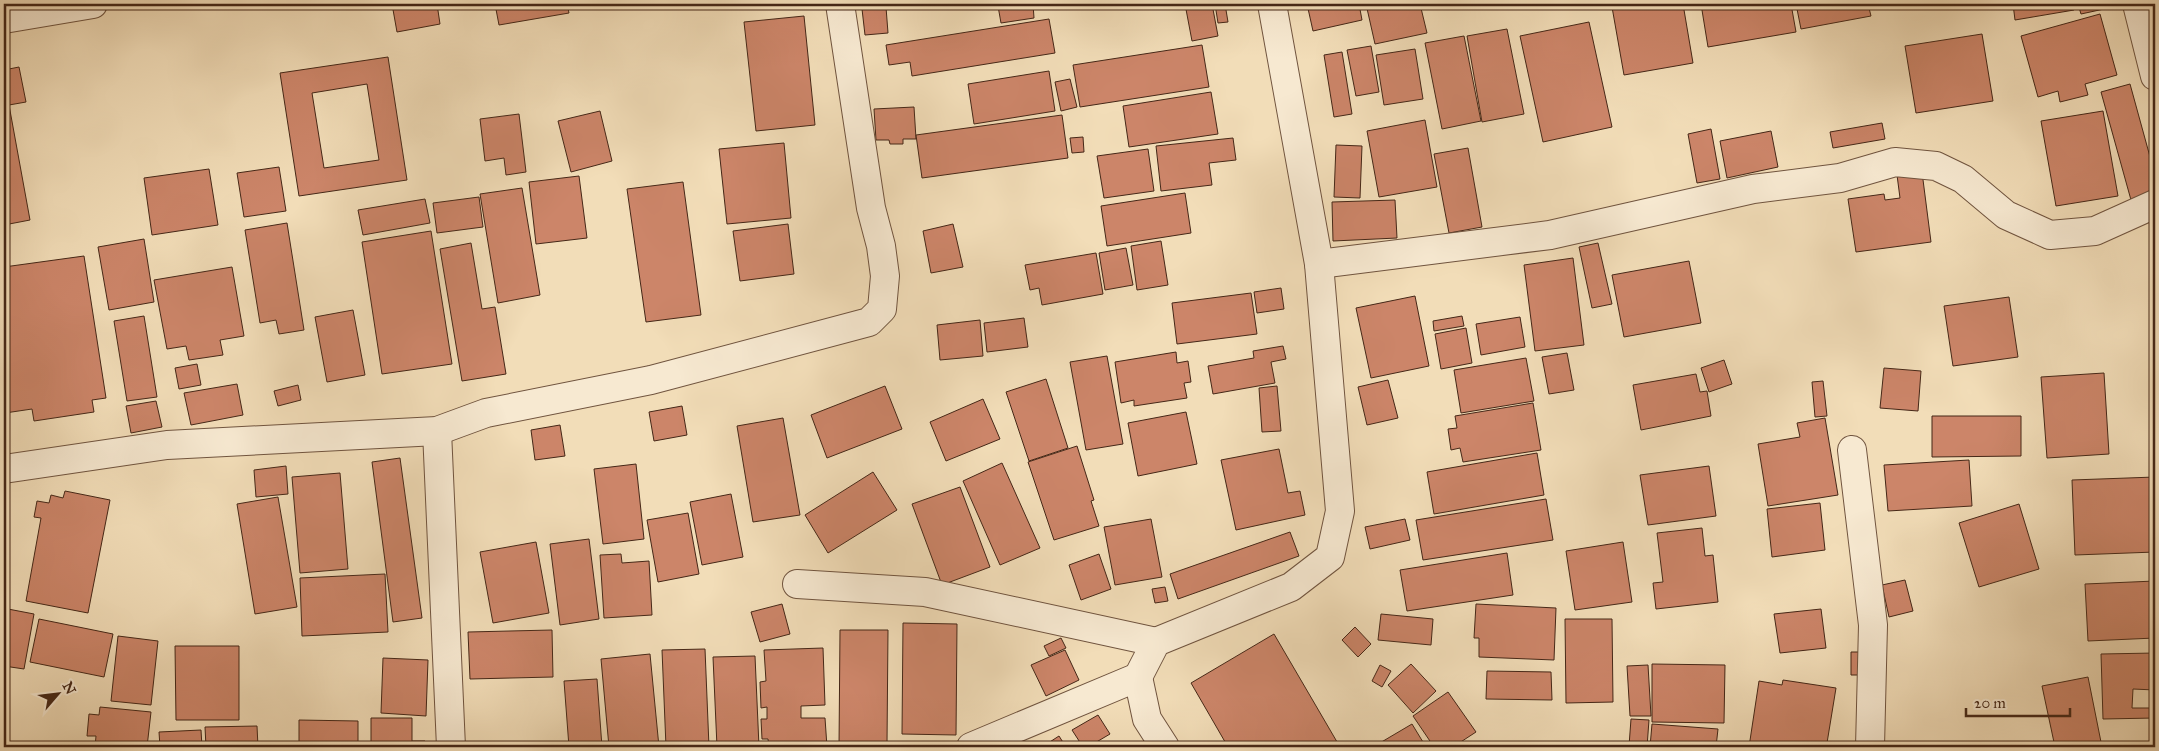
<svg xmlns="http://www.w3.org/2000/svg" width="2159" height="751" viewBox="0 0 2159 751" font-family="'IM FELL Great Primer',serif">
  <rect width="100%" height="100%" fill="#f2ddb8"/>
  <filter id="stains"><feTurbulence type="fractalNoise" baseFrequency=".004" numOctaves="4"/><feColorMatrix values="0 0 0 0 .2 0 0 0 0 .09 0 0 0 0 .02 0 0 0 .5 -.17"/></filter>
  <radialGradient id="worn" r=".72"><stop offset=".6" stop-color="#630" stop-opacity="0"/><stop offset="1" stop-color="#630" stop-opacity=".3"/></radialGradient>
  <g fill="#cc8569" stroke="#452717" fill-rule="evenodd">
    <polygon points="392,4 437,4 440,24 397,32"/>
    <polygon points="495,4 567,4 569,13 499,25"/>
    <polygon points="1012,4 1033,4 1034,18 1001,23 998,6"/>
    <polygon points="1065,4 1107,4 1065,8"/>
    <polygon points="1185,4 1212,4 1218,36 1192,41"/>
    <polygon points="1215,4 1228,4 1225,4 1228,22 1218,23"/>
    <polygon points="1307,4 1359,4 1362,20 1313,31"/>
    <polygon points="1366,4 1420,4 1427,33 1375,44"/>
    <polygon points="1629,4 1683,4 1693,63 1624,75 1612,7"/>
    <polygon points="1701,4 1791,4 1796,32 1708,47"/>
    <polygon points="1796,4 1868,4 1871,16 1801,29"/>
    <polygon points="2013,4 2073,4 2074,10 2015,20"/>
    <polygon points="2078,4 2103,4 2104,9 2081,14"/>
    <polygon points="886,7 888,33 865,35 862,9"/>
    <polygon points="2100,14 2117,75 2085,84 2088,95 2060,102 2058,91 2038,97 2021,36"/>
    <polygon points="804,16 815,125 756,131 744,22"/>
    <polygon points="1049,19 1055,53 912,76 910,62 889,65 886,45"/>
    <polygon points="1589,22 1612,127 1543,142 1520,36"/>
    <polygon points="1507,29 1524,114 1482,122 1467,36"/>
    <polygon points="1982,34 1993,101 1916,113 1905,46"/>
    <polygon points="1464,36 1481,121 1442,129 1425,43"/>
    <polygon points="1202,45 1209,87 1080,107 1073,65"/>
    <polygon points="1371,46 1379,92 1356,96 1347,50"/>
    <polygon points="1415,49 1423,99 1384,105 1376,55"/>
    <polygon points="1342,52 1352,114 1334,117 1324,55"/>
    <path d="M388 57 407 180 299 196 280 73ZM367 84 379 160 324 168 312 93Z"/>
    <polygon points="19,67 26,102 9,105 30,220 4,225 4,70"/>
    <polygon points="1049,71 1055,111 974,124 968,84"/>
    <polygon points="1070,79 1077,107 1061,111 1055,82"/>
    <polygon points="2130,84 2155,175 2155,193 2131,200 2101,92"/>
    <polygon points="1211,92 1218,134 1129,147 1123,106"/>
    <polygon points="914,107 916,139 903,139 903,144 890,144 889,140 876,140 874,109"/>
    <polygon points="600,111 612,161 571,172 558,121"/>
    <polygon points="2103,111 2118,196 2056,206 2041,121"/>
    <polygon points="519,114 526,172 506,175 504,158 485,161 480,119"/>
    <polygon points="1062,115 1068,158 922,178 916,135"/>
    <polygon points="1425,120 1437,187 1379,197 1367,131"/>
    <polygon points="1882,123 1885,139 1833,148 1830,132"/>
    <polygon points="1711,129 1720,179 1697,183 1688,134"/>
    <polygon points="1771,131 1778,167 1727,178 1720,141"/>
    <polygon points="1083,137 1084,152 1072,153 1070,138"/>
    <polygon points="1233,138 1236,160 1209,163 1212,185 1161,191 1156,146"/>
    <polygon points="784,143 791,218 727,224 719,149"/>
    <polygon points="1336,145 1362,146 1360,198 1334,197"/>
    <polygon points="1468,148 1482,227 1449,233 1434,154"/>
    <polygon points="1148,149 1154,191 1104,198 1097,156"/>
    <polygon points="279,167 286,211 244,217 237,173"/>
    <polygon points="209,169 218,225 152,235 144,178"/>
    <polygon points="1922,172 1931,242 1856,252 1848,199 1884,194 1885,200 1900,198 1897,175"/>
    <polygon points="579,176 587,238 536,244 529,182"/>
    <polygon points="683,182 701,315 646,322 627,189"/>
    <polygon points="522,188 540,295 498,303 480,194"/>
    <polygon points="1185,193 1191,233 1107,246 1101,206"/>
    <polygon points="479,197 483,227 437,233 433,203"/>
    <polygon points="425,199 430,223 363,235 358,210"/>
    <polygon points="1395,200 1397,238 1333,241 1332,202"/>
    <polygon points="287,223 304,330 279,334 276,320 260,323 245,230"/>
    <polygon points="788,224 794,274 740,281 733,231"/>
    <polygon points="953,224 963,267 931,273 923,231"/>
    <polygon points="431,231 452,364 382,374 362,242"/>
    <polygon points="144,239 154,302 109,310 98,247"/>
    <polygon points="1161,241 1168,285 1137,290 1131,246"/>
    <polygon points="471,243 482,309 495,307 506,374 462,381 440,249"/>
    <polygon points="1598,243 1612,304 1592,308 1579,247"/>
    <polygon points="1126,248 1133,285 1105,290 1099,253"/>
    <polygon points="1096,253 1103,294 1042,305 1039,288 1030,290 1025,265"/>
    <polygon points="84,256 106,398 92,400 94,412 34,421 32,409 5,413 4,267"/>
    <polygon points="1573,258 1584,345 1535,351 1524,265"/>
    <polygon points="1689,261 1701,323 1624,337 1612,275"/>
    <polygon points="232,267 244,336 220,340 223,355 189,360 186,346 167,349 154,280"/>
    <polygon points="1281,288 1284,309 1257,313 1254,292"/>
    <polygon points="1251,293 1257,334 1177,344 1172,303"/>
    <polygon points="1415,296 1429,366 1371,378 1356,308"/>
    <polygon points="2009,297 2018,357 1953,366 1944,306"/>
    <polygon points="353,310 365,375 327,382 315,317"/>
    <polygon points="144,316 157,397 127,401 114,321"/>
    <polygon points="1462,316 1464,326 1434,331 1433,321"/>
    <polygon points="1520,317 1525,347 1481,355 1476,324"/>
    <polygon points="1024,318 1028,347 987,352 984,323"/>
    <polygon points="980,320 983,356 940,360 937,325"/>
    <polygon points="1466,328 1472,363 1441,369 1435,334"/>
    <polygon points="1283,346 1286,359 1271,362 1275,383 1213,394 1208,366 1254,358 1253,351"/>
    <polygon points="1176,352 1177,363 1188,361 1191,382 1184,383 1187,398 1134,406 1134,400 1121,403 1115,362"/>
    <polygon points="1567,353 1574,390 1549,394 1542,357"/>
    <polygon points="1107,356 1123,444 1086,450 1070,362"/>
    <polygon points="1526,358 1534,401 1461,413 1454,370"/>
    <polygon points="1724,360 1732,384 1709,392 1701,368"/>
    <polygon points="197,364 201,385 179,389 175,368"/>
    <polygon points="1884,368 1921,371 1918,411 1880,408"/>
    <polygon points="2104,373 2109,454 2047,458 2041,377"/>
    <polygon points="1696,374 1700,392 1707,391 1711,416 1641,430 1633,385"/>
    <polygon points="1046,379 1068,448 1029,461 1006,392"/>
    <polygon points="1388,380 1398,418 1367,425 1358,387"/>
    <polygon points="1823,381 1827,416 1815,417 1812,382"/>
    <polygon points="237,384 243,415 191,425 184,393"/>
    <polygon points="298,385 301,400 278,406 274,391"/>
    <polygon points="885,386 902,429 827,458 811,415"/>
    <polygon points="1277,386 1281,431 1262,432 1259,388"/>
    <polygon points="983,399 1000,439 946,461 930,422"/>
    <polygon points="156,401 162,427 131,433 126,406"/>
    <polygon points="1533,403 1541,450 1463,462 1460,448 1451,450 1448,429 1457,428 1455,416"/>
    <polygon points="682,406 687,435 654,441 649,412"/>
    <polygon points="1186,412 1197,464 1138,476 1128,423"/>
    <polygon points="1932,416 2021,416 2021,456 1932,457"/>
    <polygon points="783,418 800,515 753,522 737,426"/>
    <polygon points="1825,418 1838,495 1768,506 1758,444 1800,437 1797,423"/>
    <polygon points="560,425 565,456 535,460 531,430"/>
    <polygon points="1077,446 1094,500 1091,501 1099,526 1054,540 1028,462"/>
    <polygon points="1279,449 1288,493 1300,491 1305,515 1236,530 1221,460"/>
    <polygon points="1537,453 1544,495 1434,514 1427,472"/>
    <polygon points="400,458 422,618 393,622 372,462"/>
    <polygon points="1969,460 1972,506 1888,511 1884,465"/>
    <polygon points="1002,463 1040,548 1000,565 963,481"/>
    <polygon points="636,464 644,539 603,544 594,469"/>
    <polygon points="286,466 288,494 256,497 254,470"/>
    <polygon points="1709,466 1716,516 1648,525 1640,475"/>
    <polygon points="873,472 897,510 828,553 805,515"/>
    <polygon points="340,473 348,569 300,573 292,477"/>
    <polygon points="2155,477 2155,552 2075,555 2072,480"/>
    <polygon points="960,487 990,567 942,585 912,504"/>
    <polygon points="65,491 110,500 88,613 26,601 41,518 34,517 37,501 49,503 51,495 63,498"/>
    <polygon points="731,494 743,557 702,565 690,502"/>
    <polygon points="278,497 297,607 255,614 237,504"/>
    <polygon points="1546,499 1553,540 1423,560 1416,520"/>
    <polygon points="1820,503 1825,550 1772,557 1767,509"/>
    <polygon points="2019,504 2039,569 1979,587 1959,523"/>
    <polygon points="688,513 699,574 658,582 647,520"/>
    <polygon points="1151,519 1162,577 1115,585 1104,527"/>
    <polygon points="1405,519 1410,540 1370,549 1365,527"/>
    <polygon points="1702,528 1705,556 1713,555 1718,602 1656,609 1653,583 1663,582 1657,533"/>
    <polygon points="1290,532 1299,556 1178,599 1170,574"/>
    <polygon points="589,539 599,619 560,625 550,544"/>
    <polygon points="536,542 549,613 493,623 480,552"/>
    <polygon points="1623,542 1632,602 1575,610 1566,551"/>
    <polygon points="1507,553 1513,595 1407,611 1400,570"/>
    <polygon points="621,554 622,563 649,561 652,615 604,618 600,555"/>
    <polygon points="1099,554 1111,589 1081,600 1069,565"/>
    <polygon points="385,574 388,632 302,636 300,578"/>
    <polygon points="1905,580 1913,611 1889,617 1882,585"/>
    <polygon points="2155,581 2155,638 2088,641 2085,584"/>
    <polygon points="1165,587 1168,601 1155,603 1152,589"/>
    <polygon points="782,604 790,634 760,642 751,612"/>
    <polygon points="1476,604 1556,608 1554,660 1479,657 1479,638 1474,638"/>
    <polygon points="8,609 34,614 24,669 4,666 4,632"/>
    <polygon points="1821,609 1826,648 1780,653 1774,614"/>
    <polygon points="1381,614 1433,619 1431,645 1378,640"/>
    <polygon points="39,619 113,634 104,677 30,662"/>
    <polygon points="1565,619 1612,619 1613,702 1566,703"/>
    <polygon points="903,623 957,624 956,735 902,734"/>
    <polygon points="1355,627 1371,644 1358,657 1342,640"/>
    <polygon points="552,630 553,677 470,679 468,632"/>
    <polygon points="840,630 888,630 887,743 880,743 880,747 839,747"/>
    <polygon points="1274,634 1340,747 1228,747 1191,683"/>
    <polygon points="118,636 158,641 151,705 111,701"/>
    <polygon points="1061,638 1066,648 1049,656 1044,646"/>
    <polygon points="175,646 239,646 239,720 176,720"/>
    <polygon points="823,648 825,705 801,706 801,718 825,718 827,747 769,747 768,739 762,739 761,719 767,719 767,707 761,708 760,682 766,681 764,650"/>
    <polygon points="705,649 709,747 666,747 662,650"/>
    <polygon points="1065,650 1079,680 1046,696 1031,665"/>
    <polygon points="1851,652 1863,652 1862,675 1851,675"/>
    <polygon points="2155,653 2155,690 2133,689 2132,708 2155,708 2155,718 2103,719 2101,654"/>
    <polygon points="650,654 659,747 609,747 601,659"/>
    <polygon points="755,656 759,747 717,747 713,657"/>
    <polygon points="383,658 428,660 426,716 381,713"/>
    <polygon points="1411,664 1436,691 1413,713 1388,685"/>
    <polygon points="1652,664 1725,665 1724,723 1652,722"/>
    <polygon points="1380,665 1391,671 1382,687 1372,681"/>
    <polygon points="1648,665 1651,716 1630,716 1627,666"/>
    <polygon points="1487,671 1551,672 1552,700 1486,699"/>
    <polygon points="2088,677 2102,747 2055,747 2042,686"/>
    <polygon points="597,679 602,747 569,747 564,681"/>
    <polygon points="1783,680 1836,688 1827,743 1844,745 1844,747 1749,747 1759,681 1782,685"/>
    <polygon points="1448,692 1476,732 1453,747 1434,747 1413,716"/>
    <polygon points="100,707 151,712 147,747 95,747 96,736 87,736 89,714 99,715"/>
    <polygon points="1098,715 1110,734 1088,747 1083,747 1072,730"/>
    <polygon points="371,718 412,718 412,741 425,741 425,747 371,747"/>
    <polygon points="1631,719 1649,720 1647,747 1629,746"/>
    <polygon points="299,720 358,721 358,747 299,747"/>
    <polygon points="1412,724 1426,747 1373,747"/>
    <polygon points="1652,724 1718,729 1716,747 1650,747"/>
    <polygon points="257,726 258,747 206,747 205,727"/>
    <polygon points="201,730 202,747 160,747 159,732"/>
    <polygon points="1059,736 1066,747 1042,747"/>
  </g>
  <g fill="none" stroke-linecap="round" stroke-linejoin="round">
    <defs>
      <g id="street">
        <polyline points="2137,4 2155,76"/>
        <polyline points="4,19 93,4"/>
        <polyline points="1319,264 1550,235 1753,189 1840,178 1895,162 1936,166 1963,179 2006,215 2050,235 2095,231 2155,204"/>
        <polyline points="437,431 451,747"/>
        <polyline points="1852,450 1873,625 1870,747"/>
        <polyline points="4,469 167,445 437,431 486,413 651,380 869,322 882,309 885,276 881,246 871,208 840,4"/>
        <polyline points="797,584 925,592 1156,642"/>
        <polyline points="1138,677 1147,719 1165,747"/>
        <polyline points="971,747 1138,677 1156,642 1291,587 1330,557 1340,511 1319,264 1272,4"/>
      </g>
    </defs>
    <use href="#street" stroke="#70543f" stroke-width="30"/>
    <use href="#street" stroke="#f7e9d1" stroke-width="28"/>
  </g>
  <rect width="2159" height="751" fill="none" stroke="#f2ddb8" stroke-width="20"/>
  <rect x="5" y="5" width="2149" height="741" fill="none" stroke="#452717" stroke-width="2.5"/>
  <rect x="10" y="10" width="2139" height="731" fill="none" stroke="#452717"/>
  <g transform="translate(58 694) rotate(62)" stroke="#f7e9d1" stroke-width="4" paint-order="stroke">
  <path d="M0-4L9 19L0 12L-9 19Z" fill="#452717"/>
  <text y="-8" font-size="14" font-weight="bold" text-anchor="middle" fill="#452717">N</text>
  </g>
  <path d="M1966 708v8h104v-8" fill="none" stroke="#452717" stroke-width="2.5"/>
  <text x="1974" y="708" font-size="15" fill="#452717" stroke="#f7e9d1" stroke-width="4" paint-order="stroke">20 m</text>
  <rect width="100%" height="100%" filter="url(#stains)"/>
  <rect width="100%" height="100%" fill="url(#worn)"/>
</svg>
